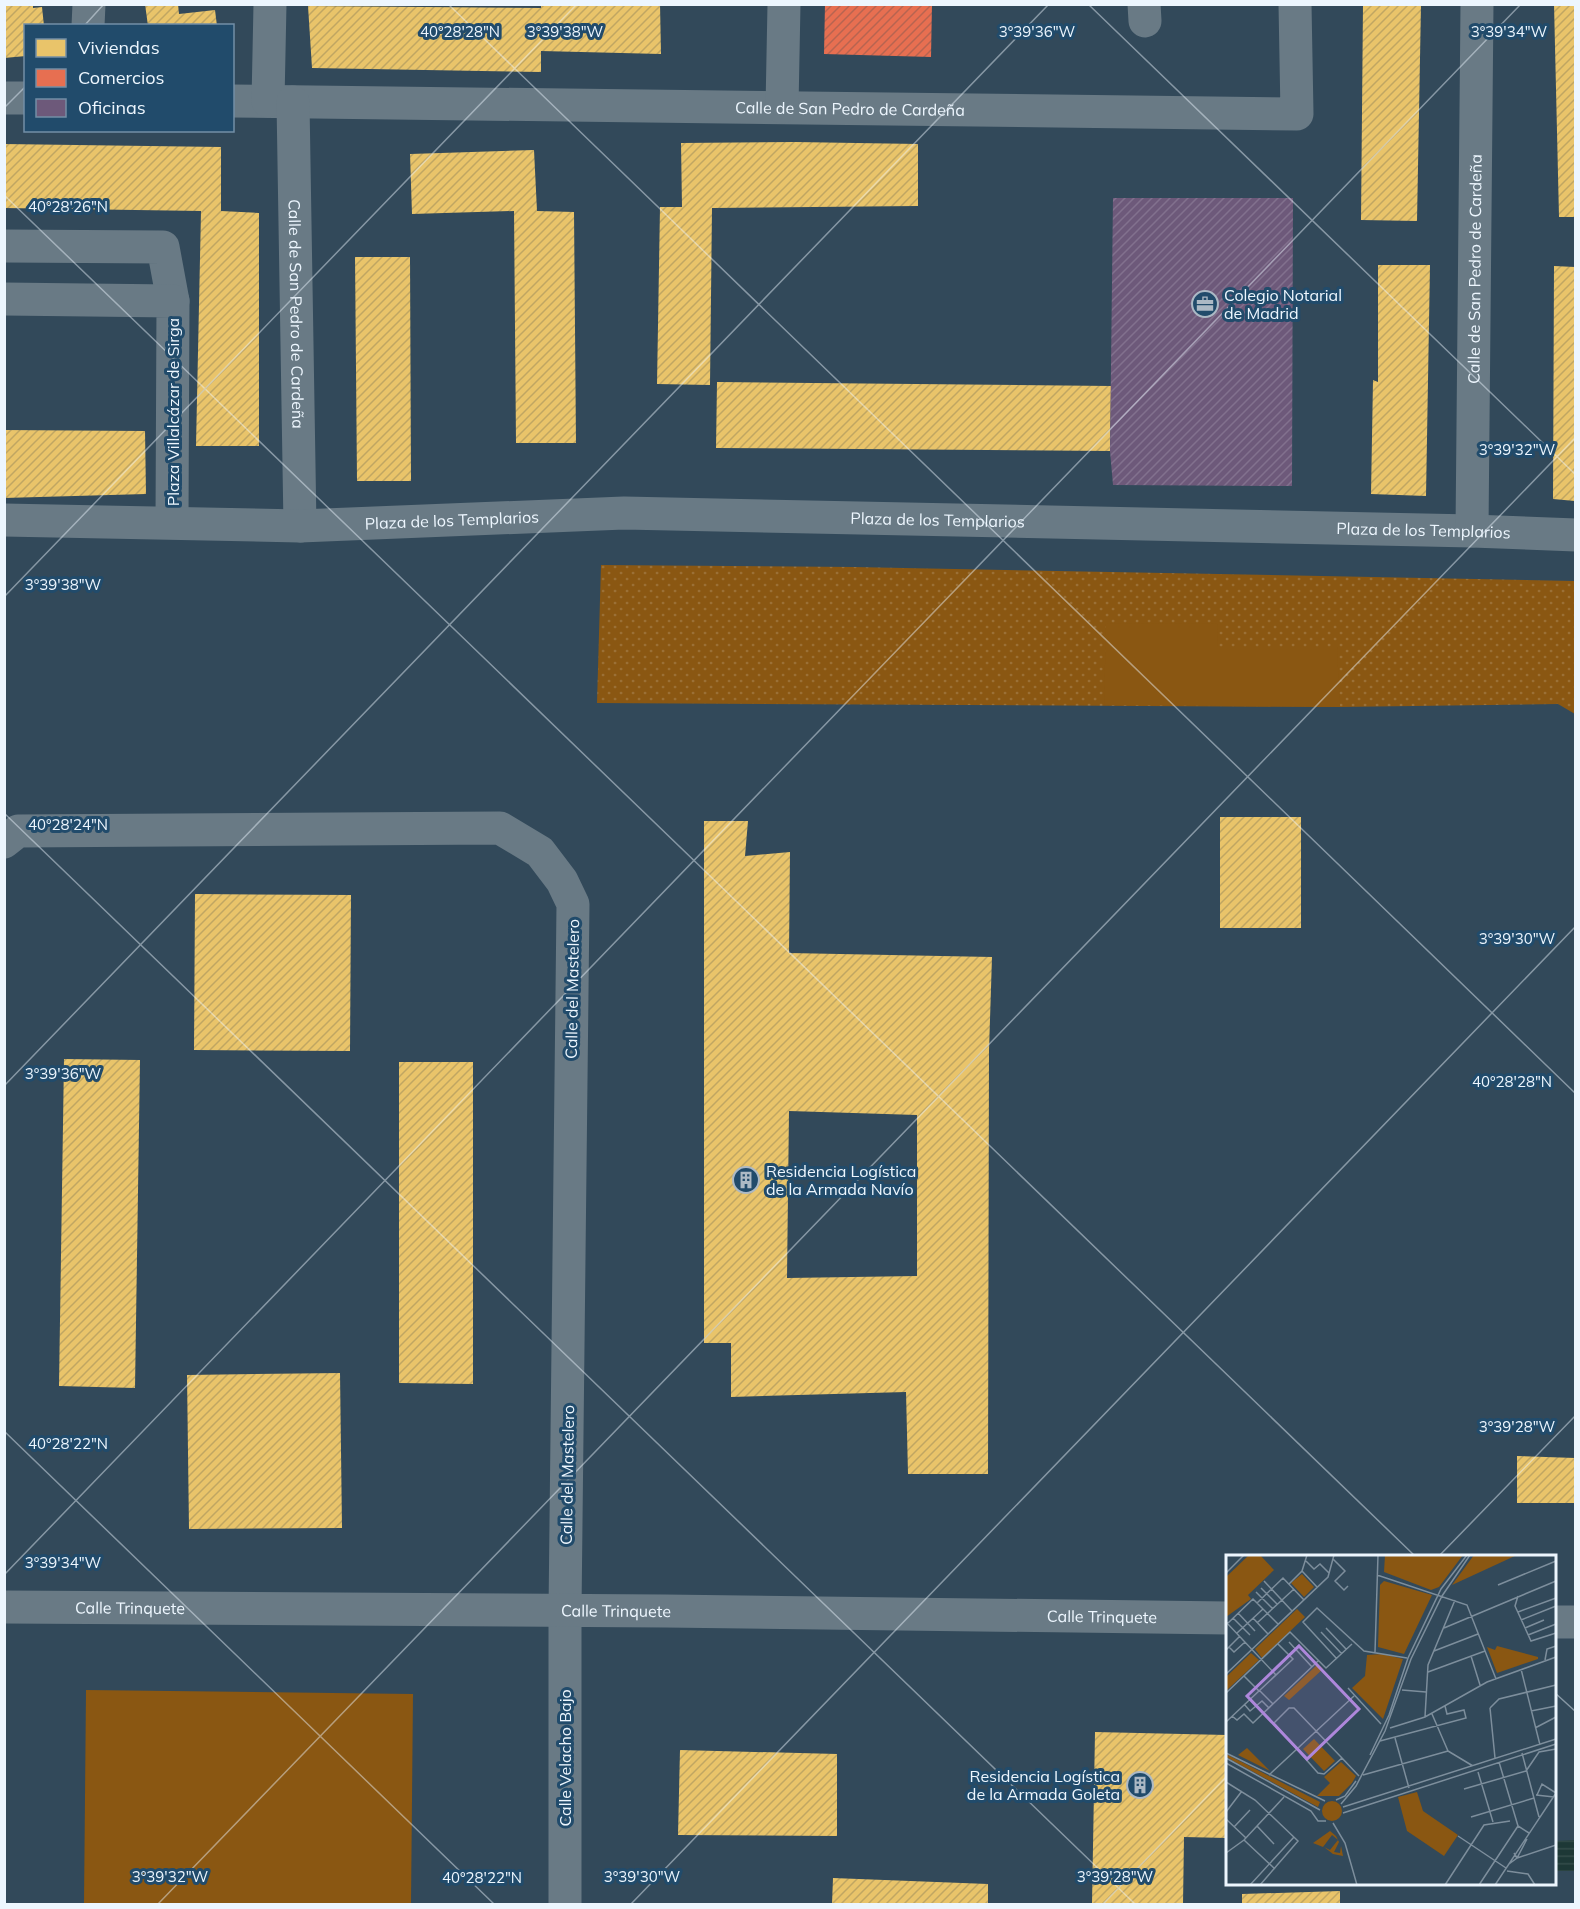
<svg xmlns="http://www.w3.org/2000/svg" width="1580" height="1909" viewBox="0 0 1580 1909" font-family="Mulish,sans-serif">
  <defs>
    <pattern id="grass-dots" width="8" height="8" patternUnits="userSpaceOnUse" patternTransform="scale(1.5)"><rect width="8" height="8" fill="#8a5712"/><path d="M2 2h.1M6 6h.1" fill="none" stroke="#9b7036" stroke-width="1.8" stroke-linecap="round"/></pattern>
    <pattern id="water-rules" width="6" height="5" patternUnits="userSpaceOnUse" patternTransform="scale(1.5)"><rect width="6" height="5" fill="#1d3836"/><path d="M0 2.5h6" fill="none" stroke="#334c4a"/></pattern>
    <pattern id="homes-hatch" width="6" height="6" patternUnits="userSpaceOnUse" patternTransform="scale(1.5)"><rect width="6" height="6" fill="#e9c46a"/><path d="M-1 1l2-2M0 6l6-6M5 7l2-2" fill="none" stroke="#c0a662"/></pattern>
    <pattern id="shops-hatch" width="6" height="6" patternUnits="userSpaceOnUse" patternTransform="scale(1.5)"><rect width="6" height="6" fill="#e76f51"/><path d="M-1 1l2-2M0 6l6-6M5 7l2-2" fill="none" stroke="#b76450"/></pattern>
    <pattern id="offices-hatch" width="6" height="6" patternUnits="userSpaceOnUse" patternTransform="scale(1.5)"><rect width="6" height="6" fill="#6d597a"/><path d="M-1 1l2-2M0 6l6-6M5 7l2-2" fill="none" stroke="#82718e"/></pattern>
  </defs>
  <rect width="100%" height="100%" fill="#32495a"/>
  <polygon fill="url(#grass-dots)" points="601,565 853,567 1575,581 1575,714 1558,704 1340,707 597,703"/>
  <g fill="#8a5712">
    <polygon points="1217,623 1218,647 1337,647 1340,707 1104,705 1106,624"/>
    <polygon points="86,1690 413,1694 411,1904 84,1904"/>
  </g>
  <polygon fill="url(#water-rules)" points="1575,1840 1575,1871 1555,1871 1555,1841"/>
  <g fill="url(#homes-hatch)" fill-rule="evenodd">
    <polygon points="4,4 33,4 33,8 42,7 44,26 26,26 26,56 4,58"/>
    <polygon points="145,4 178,4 179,14 215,10 217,26 148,26"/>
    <polygon points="541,4 660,4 661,54 541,51 541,72 312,68 308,6 541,8"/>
    <polygon points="1363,4 1421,4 1417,221 1361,220"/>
    <polygon points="1554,4 1575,4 1575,217 1559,217"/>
    <polygon points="795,142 918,144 918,206 712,208 710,385 657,384 660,207 682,207 681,143"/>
    <polygon points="4,144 221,147 221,211 259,213 259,446 196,446 201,211 4,208"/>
    <polygon points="534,150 537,211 574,212 576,443 516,443 514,211 412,214 410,154"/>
    <polygon points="355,257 410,257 411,481 357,481"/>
    <polygon points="1378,265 1430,265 1426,496 1371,494 1373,380 1378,382"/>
    <polygon points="1554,266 1575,267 1575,501 1553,499"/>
    <polygon points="717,382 1111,386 1110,451 716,448"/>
    <polygon points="4,430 145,431 146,494 4,498"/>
    <rect x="1220" y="817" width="81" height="111"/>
    <path d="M704 821H748L745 856 790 852 789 953 992 957 989 1051 988 1474H908L906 1392 731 1397V1343H704ZM789 1111 917 1115V1276L787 1278Z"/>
    <polygon points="195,894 351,895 350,1051 194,1050"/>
    <polygon points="64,1059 140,1060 135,1388 59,1386"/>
    <polygon points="399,1062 473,1062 473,1384 399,1383"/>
    <polygon points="340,1373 342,1528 189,1529 187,1375"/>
    <polygon points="1517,1456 1575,1458 1575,1503 1517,1503"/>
    <polygon points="1095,1732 1227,1735 1227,1838 1184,1837 1183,1904 1092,1904"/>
    <polygon points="680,1750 837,1754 837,1836 678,1835"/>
    <polygon points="833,1878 988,1884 988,1904 832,1904"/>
    <polygon points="1340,1891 1340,1904 1242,1904 1242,1894"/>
  </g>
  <polygon fill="url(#shops-hatch)" points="825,4 932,4 931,57 824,54"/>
  <polygon fill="url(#offices-hatch)" points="1113,198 1293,198 1292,486 1113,485 1110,451"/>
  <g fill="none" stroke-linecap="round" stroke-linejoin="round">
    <polyline stroke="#697a85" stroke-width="33" points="1144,4 1145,21"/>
    <g stroke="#697a85" stroke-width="33">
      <polyline points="88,26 89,4"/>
      <polyline points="4,98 26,98"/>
      <path id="s1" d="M232 101 1297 114 1295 4"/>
      <polyline points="268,101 270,4"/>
      <path id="s2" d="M293 102 300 526"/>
      <polyline points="782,107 784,4"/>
      <polyline points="4,246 163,247 173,301"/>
      <polyline points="4,299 173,301 172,522"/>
      <path id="s3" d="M4 520 300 526 624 513 1472 531 1576 535"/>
      <path id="s4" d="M1472 531 1477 4"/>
      <polyline points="4,842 18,831 500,828 540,852 562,881 573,904 565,1611 565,1904"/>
      <path id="s5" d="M4 1607 665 1611 1228 1618"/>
      <polyline points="1554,1622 1576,1622"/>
    </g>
  </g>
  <path fill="none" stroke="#edf6fe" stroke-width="1.5" stroke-opacity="0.45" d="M448 4 1576 1094M1088 4 1576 475M84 26 104 4M4 108 26 86M4 195 1415 1556M4 597 577 4M4 813 1135 1904M4 1086 1049 4M4 1431 494 1904M1439 1556 1576 1415M4 1575 1521 4M1554 1692 1576 1712M158 1904 1576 437M631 1904 1576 926M1103 1904 1228 1775M1575 1904H1576"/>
  <defs>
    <symbol id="office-ring" viewBox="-11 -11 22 22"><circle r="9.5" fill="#214b6b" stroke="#acb9c5" stroke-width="1.5"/><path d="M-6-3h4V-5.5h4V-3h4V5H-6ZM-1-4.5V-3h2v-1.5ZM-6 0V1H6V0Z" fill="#acb9c5"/></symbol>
    <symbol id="building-ring" viewBox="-11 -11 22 22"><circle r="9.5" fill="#214b6b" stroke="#acb9c5" stroke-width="1.5"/><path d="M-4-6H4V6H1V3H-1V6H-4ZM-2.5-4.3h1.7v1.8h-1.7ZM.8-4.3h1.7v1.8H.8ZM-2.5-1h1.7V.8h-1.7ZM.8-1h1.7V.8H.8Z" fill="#acb9c5"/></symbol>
  </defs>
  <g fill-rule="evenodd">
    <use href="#office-ring" x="1190" y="289" width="30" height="30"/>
    <use href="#building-ring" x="731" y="1165" width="30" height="30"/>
    <use href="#building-ring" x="1125" y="1770" width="30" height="30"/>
  </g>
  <g text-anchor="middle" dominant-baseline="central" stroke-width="6" stroke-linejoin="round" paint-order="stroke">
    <g font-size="16" fill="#edf6fe" stroke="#214b6b">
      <text stroke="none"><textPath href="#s1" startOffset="618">Calle de San Pedro de Cardeña</textPath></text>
      <text stroke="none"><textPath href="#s4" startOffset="262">Calle de San Pedro de Cardeña</textPath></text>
      <text stroke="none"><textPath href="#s2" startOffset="212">Calle de San Pedro de Cardeña</textPath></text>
      <text transform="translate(173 412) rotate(-90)">Plaza Villalcázar de Sirga</text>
      <text stroke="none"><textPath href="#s3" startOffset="448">Plaza de los Templarios</textPath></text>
      <text stroke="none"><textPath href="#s3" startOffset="934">Plaza de los Templarios</textPath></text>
      <text stroke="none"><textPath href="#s3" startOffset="1420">Plaza de los Templarios</textPath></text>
      <text transform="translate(572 989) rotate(-89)">Calle del Mastelero</text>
      <text transform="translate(567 1475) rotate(-89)">Calle del Mastelero</text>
      <text stroke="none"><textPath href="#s5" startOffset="126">Calle Trinquete</textPath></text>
      <text stroke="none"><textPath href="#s5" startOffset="612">Calle Trinquete</textPath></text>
      <text stroke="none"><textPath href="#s5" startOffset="1098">Calle Trinquete</textPath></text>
      <text transform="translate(565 1758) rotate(-90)">Calle Velacho Bajo</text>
    </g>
    <g font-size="16" fill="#edf6fe" stroke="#214b6b" text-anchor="start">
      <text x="1224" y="295">Colegio Notarial<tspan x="1224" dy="18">de Madrid</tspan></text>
      <text x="766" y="1171">Residencia Logística<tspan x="766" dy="18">de la Armada Navío</tspan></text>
      <text x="1120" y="1776" text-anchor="end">Residencia Logística<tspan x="1120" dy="18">de la Armada Goleta</tspan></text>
    </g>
  </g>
  <g transform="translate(1226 1555)">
    <rect width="330" height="330" fill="#32495a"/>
    <path d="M92 109 97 114 63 145 58 141ZM96 256a10 10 0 1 1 20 0a10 10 0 1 1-20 0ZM104 276 110 281 113 287 108 297 114 298 115 291 117 301 107 299 98 292 104 295 112 285 106 280 97 292 87 288Z" fill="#8a5712"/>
    <path d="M23 0H34L48 15 22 40 25 44 0 62V22ZM159 0H237L213 32 205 35 158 17ZM248 0H291L226 30ZM76 19 88 32 78 42 65 28ZM158 26 206 40 178 99 152 92 154 30ZM71 54 79 62 36 103 29 94ZM271 91 312 102V104L271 118 261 92 269 95ZM25 98 33 105 0 136V122ZM157 99 177 104 157 164 126 133 139 121 141 100ZM88 184 109 206 98 216 77 194ZM21 193 44 216 12 200ZM0 199 94 247 92 252 0 202ZM115 207 130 221 126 228 113 241H91L104 228 98 222ZM191 237 197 256 232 280 218 301 181 276 172 242Z" fill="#8a5712"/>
    <path fill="none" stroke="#7d8e9c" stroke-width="1.5" d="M107 4 119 16 109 26 118 35 122 31M80 6 88 14 94 9 103 18M76 16 91 32M0 18 18 0M151 20 241 50 270 124M38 26 66 56M63 29 76 16 81 0M272 30 330 6M35 33 51 49M30 37 47 54M292 41 289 51 305 86 330 78M31 48 57 23 78 45M292 57 330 43M12 58 29 76M7 63 24 80M27 63 42 79M295 65 330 51M0 67 50 120M31 68 68 34M1 69 27 44 52 69M100 73 120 94M218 73 330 26M299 73 318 65M95 77 116 99M11 78 37 54M302 80 330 69M63 87 86 112M3 92 8 97 19 87M0 95 14 81M208 96 252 79M149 97 152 0M245 101 254 130M111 104 77 67 91 53 138 96 181 103M319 105 321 94 330 91M295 114 314 190M202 117 259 96M0 119 102 22 108 0M18 121 33 136M122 133 155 169M33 135 47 149M176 135 200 137M0 138 64 77 100 113 126 89M18 149 24 156 36 146 43 153M264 153 273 144 330 130M264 153 269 203M305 156 330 151M206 159 222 196M6 161 11 165 18 159 27 168 92 106M199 162 202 110 229 45M0 167 67 104 52 89M164 173 199 162 261 127 330 102M309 173 330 162M169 183 183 233M154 186 240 163 238 155 221 159 219 151M222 196 247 211M0 198 99 246M296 198 313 262M144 200 163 160 182 103 215 34 241 0M0 203 94 255M116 203 98 219 92 218 48 168 63 153H68L116 203 133 221M273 207 292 271 303 278M0 208 85 256 92 266H100M252 217 267 267M43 220 128 141M137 220 222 196M0 227 29 245 72 286 34 330M238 234 300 216 313 197 330 194M310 240 328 242M311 240 316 229 330 238M110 245 119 241 130 226M115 249 130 231 159 176 185 104 216 41 244 0M117 252 330 184M0 257 16 236M117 258 330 189M245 262 308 243M0 264 20 283M107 268 119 288 131 330M31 271 48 289M8 272 24 255M232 281 280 313M18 285 49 314M0 298 18 285 58 242M288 298 291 303 330 290M283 309 291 303 301 284M281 316 302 319 309 330M24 330 68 282M219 330 258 270 284 266M253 330 292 271M269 330 330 238"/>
    <path fill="#ae87db" fill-opacity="0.15" stroke="#ae87db" stroke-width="3" d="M73 91 133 154 81 204 21 141Z"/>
    <rect width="330" height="330" fill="none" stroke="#edf6fe" stroke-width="3"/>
  </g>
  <g font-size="15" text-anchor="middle" fill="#edf6fe" stroke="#214b6b" stroke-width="6" stroke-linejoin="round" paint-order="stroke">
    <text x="460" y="37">40°28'28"N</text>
    <text x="565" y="37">3°39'38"W</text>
    <text x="1037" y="37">3°39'36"W</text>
    <text x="1509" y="37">3°39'34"W</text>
    <text x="68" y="212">40°28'26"N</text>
    <text x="1517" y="455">3°39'32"W</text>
    <text x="63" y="590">3°39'38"W</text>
    <text x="68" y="830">40°28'24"N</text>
    <text x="1517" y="944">3°39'30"W</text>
    <text x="63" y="1079">3°39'36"W</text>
    <text x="1512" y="1087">40°28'28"N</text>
    <text x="1517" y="1432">3°39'28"W</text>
    <text x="68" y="1449">40°28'22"N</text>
    <text x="63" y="1568">3°39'34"W</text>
    <text x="170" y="1882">3°39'32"W</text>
    <text x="642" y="1882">3°39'30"W</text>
    <text x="1115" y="1882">3°39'28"W</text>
    <text x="482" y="1883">40°28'22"N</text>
  </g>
  <rect width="1580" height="1909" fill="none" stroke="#edf6fe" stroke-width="12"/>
  <rect x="24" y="24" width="210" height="108" fill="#214b6b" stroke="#738fa6" stroke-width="1.5"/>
  <rect x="36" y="39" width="30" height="18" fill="#e9c46a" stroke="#738fa6" stroke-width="1.5"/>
  <text x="78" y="54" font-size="18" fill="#edf6fe">Viviendas</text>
  <rect x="36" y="69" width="30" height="18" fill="#e76f51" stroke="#738fa6" stroke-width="1.5"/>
  <text x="78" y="84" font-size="18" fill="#edf6fe">Comercios</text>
  <rect x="36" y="99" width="30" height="18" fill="#6d597a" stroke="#738fa6" stroke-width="1.5"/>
  <text x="78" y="114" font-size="18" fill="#edf6fe">Oficinas</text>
</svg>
